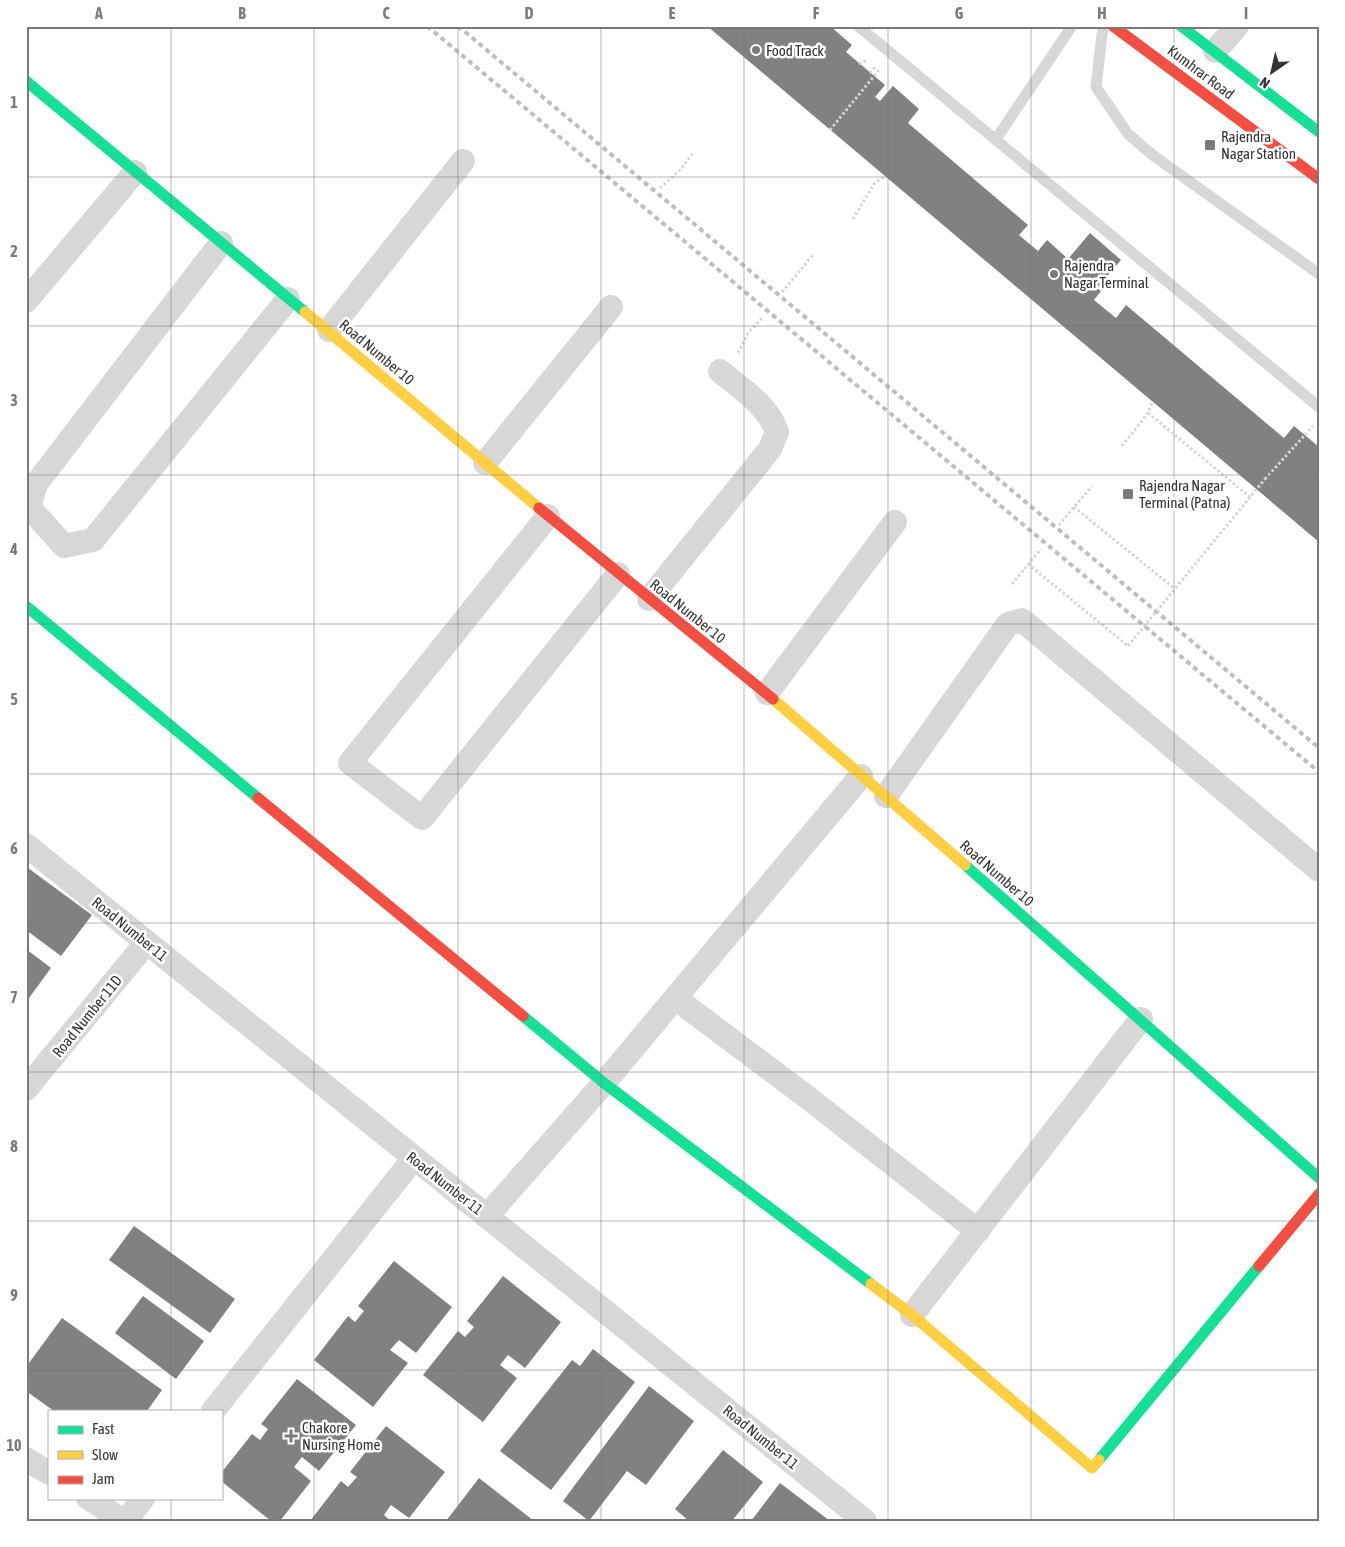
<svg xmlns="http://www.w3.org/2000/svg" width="1345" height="1547" viewBox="0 0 1345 1547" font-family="'Asap Condensed',sans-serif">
  <rect width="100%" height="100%" fill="#fff"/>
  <g fill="#818181">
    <polygon points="707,26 830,26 852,45 846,52 885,85 875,97 880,101 893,86 919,109 908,123 1028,225 1019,235 1038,251 1047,240 1068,259 1090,233 1121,260 1097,288 1101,291 1094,300 1116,318 1126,305 1284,438 1294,426 1319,447 1319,542"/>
    <polygon points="28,868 92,915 61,956 26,930 26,871"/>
    <polygon points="26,949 51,968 26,1002"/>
    <polygon points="134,1226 235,1299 210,1333 109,1260"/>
    <polygon points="394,1261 452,1307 416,1353 399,1340 390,1350 408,1363 373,1407 314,1360 348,1316 355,1322 364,1311 358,1306"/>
    <polygon points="503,1276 561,1322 525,1368 508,1355 500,1365 517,1378 483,1422 423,1375 458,1331 465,1337 474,1327 467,1321"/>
    <polygon points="143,1296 204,1341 176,1379 115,1333"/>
    <polygon points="62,1318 162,1390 147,1411 54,1411 26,1391 26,1367"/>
    <polygon points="593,1349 635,1382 551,1490 500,1451 572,1360 580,1366"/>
    <polygon points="297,1379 356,1425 319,1471 302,1457 294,1467 311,1481 280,1521 271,1521 221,1481 221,1473 252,1434 260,1440 268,1429 261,1424"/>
    <polygon points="649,1386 694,1421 646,1485 627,1471 589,1521 563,1501"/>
    <polygon points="386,1426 445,1472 409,1518 391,1505 384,1515 391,1521 310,1521 341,1481 348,1487 357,1477 350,1472"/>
    <polygon points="723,1450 763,1482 732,1521 689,1521 675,1509"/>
    <polygon points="479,1478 534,1521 446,1521"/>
    <polygon points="780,1483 830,1521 751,1521"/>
  </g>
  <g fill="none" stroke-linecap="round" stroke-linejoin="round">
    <g stroke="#d6d6d6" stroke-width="3" stroke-dasharray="2.5 2.5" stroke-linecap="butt">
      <polyline points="859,64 868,60"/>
      <polyline points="870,73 876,66"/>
      <polyline points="830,130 879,70"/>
      <polyline points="660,188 679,171 694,152"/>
      <polyline points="853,219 874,184 885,176"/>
      <polyline points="782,292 813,255"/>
      <polyline points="738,353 748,333 763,317"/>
      <polyline points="1148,413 1250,497"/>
      <polyline points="1122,446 1148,413 1152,402"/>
      <polyline points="1265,479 1313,426"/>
      <polyline points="1074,507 1175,589"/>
      <polyline points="1059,525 1092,486"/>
      <polyline points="1028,564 1128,646"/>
      <polyline points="1012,584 1041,549"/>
    </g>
    <g stroke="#d7d7d7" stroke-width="11">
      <polyline points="858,26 1319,407"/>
      <polyline points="1103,26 1096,87 1128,134 1154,156 1319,274"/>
      <polyline points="996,139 1072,26"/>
    </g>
    <g stroke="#d7d7d7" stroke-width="24">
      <polyline points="1215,51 1237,26"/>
      <polyline points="221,243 36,484 29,507 64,546 93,540 288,299"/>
      <polyline points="26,301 135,172"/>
      <polyline points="329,330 463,161"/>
      <polyline points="485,463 611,307"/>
      <polyline points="548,516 350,763 422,818 618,574"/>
      <path d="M649 599 770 449 777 432C768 405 741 389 720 371"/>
      <polyline points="767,693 895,522"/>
      <polyline points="886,796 1008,624 1022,620 1319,870"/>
      <polyline points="26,845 865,1521"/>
      <polyline points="675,998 807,1097 978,1231"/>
      <polyline points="26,1089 147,942"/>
      <polyline points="487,1216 604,1083 861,776"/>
      <polyline points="912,1315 1141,1019"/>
      <polyline points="213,1411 414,1158"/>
      <polyline points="26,1459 49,1473"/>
      <polyline points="88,1498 124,1521"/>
      <polyline points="126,1521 143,1498"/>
    </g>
    <g stroke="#16e098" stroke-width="11">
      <polyline points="1181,26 1319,132"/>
      <polyline points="26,81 305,312"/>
      <polyline points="26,606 258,798"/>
      <polyline points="965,865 1319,1178"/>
      <polyline points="523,1016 604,1083 871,1284"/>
      <polyline points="1099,1460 1259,1266"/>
    </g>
    <g stroke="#ffcf43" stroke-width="11">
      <polyline points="305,312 539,508"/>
      <polyline points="773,699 965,865"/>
      <polyline points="871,1284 912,1315 1092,1468 1099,1460"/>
    </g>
    <g stroke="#f24e42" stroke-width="11">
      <polyline points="1113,26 1319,179"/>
      <polyline points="539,508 773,699"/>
      <polyline points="258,798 523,1016"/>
      <polyline points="1259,1266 1319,1194"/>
    </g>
    <g stroke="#bebebe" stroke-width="4" stroke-dasharray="5 4" stroke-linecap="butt">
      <polyline points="427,26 1319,772"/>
      <polyline points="458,26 1319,748"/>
    </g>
    <polyline stroke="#d6d6d6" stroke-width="3" stroke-dasharray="2.5 2.5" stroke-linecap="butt" points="1128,646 1265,479"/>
  </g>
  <path fill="none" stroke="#7a7a7a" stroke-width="1" stroke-opacity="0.55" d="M171 26V1411M314 26V1521M458 26V1521M601 26V1521M744 26V1521M888 26V1521M1031 26V1521M1174 26V1521M26 177H1319M26 326H1319M26 475H1319M26 624H1319M26 774H1319M26 923H1319M26 1072H1319M26 1221H1319M26 1370H1319M171 1498V1521"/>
  <g fill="#7a7a7a" stroke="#fff" stroke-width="2">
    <circle cx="756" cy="50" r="5"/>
    <rect x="1204" y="139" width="12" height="12" rx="2.5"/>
    <circle cx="1054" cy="274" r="5"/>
    <rect x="1122" y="488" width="12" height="12" rx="2.5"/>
    <path d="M288.5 1428.5h5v5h5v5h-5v5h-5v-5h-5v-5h5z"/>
  </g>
  <g text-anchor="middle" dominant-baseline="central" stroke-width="5" stroke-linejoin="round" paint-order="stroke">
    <g font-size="15" fill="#333" stroke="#fff" text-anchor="start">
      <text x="766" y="50">Food Track</text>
      <text x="1221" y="136">Rajendra<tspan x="1221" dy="17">Nagar Station</tspan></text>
      <text x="1064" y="265">Rajendra<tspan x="1064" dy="17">Nagar Terminal</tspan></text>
      <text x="1139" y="485">Rajendra Nagar<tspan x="1139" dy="17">Terminal (Patna)</tspan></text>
      <text x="302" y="1427">Chakore<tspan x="302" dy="17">Nursing Home</tspan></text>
    </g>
    <g font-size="15" fill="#333" stroke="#fff">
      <text transform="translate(1201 72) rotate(37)">Kumhrar Road</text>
      <text transform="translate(377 352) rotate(40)">Road Number 10</text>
      <text transform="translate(688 611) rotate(39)">Road Number 10</text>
      <text transform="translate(997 873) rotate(41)">Road Number 10</text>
      <text transform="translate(130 929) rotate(39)">Road Number 11</text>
      <text transform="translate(87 1016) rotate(-51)">Road Number 11D</text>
      <text transform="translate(445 1183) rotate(38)">Road Number 11</text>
      <text transform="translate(761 1437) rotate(39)">Road Number 11</text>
    </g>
  </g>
  <rect width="1345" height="1547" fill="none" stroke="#ffffff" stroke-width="55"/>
  <rect x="48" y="1410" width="175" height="90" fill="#ffffff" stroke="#adadad"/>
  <rect x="58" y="1426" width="25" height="8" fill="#16e098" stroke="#adadad"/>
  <text x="92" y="1434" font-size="15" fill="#333333">Fast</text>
  <rect x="58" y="1451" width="25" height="8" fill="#ffcf43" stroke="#adadad"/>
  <text x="92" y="1460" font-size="15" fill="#333333">Slow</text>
  <rect x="58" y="1476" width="25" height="8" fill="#f24e42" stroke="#adadad"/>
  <text x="92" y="1484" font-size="15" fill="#333333">Jam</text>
  <g transform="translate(1272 72) rotate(214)" stroke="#ffffff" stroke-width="4" paint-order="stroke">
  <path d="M0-4L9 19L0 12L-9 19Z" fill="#333333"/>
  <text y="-8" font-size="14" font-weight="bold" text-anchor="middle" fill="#333333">N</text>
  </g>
  <rect x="28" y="28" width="1290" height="1492" fill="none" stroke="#7a7a7a" stroke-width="2"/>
  <g font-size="16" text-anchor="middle" font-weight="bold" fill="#7a7a7a">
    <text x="99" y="19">A</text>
    <text x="242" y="19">B</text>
    <text x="386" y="19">C</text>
    <text x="529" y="19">D</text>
    <text x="672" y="19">E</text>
    <text x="816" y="19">F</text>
    <text x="959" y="19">G</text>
    <text x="1102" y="19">H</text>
    <text x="1246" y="19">I</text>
    <text x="14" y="108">1</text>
    <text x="14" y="257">2</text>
    <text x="14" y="406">3</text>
    <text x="14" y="555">4</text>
    <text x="14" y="705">5</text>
    <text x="14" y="854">6</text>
    <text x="14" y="1003">7</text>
    <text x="14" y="1152">8</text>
    <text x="14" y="1301">9</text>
    <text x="14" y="1451">10</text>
  </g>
</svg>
